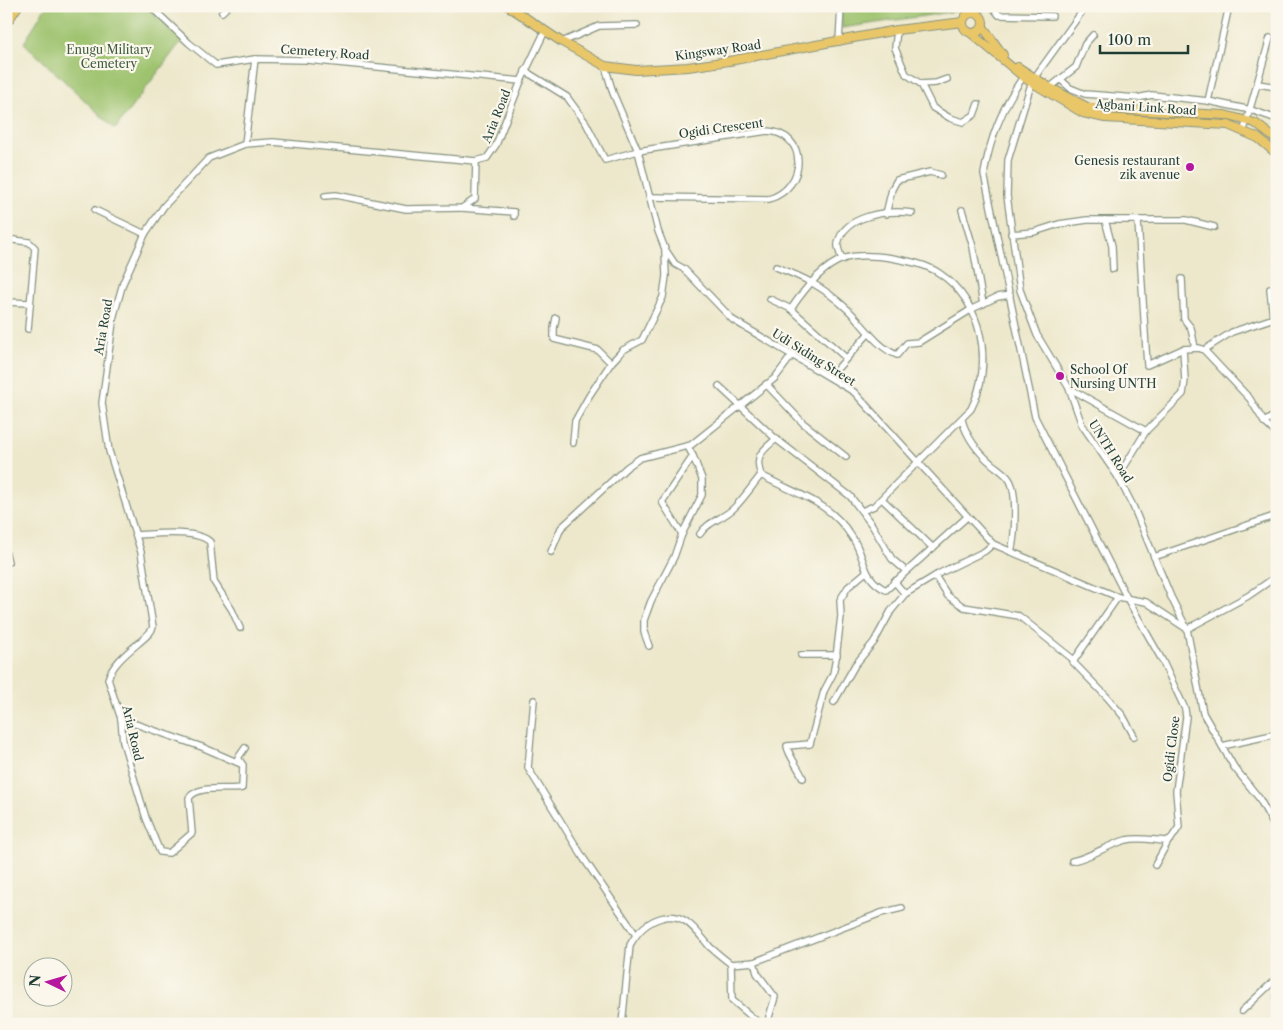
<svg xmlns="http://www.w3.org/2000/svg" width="1283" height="1030" viewBox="0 0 1283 1030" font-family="'Libre Caslon Text',serif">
  <rect width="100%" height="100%" fill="#fbf7ec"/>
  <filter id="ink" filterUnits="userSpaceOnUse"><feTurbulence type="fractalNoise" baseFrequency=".02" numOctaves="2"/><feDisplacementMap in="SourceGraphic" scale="10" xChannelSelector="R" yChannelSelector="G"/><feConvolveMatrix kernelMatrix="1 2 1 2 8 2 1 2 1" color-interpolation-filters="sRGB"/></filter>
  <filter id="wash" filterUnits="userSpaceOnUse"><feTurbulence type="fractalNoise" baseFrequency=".0096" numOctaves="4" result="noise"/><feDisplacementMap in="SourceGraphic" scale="20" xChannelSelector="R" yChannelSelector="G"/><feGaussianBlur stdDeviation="1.12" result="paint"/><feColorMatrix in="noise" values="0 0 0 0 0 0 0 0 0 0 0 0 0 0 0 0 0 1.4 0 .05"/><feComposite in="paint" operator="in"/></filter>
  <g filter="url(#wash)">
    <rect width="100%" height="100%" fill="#ede8cc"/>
    <g fill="#9ec36e" stroke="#5e8051">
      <polygon points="46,6 146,6 183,39 115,129 24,43"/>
      <polygon points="841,6 958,6 958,11 842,28"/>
    </g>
  </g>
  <g filter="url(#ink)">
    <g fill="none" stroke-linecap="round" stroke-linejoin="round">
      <defs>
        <g id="minor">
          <polyline points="150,6 189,43 216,65 255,59 307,60 521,81"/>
          <polyline points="992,6 999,15 1052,16"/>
          <polyline points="1086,6 1032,81 1008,160 1007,196 1020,290 1037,335 1069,388 1082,425 1118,477 1133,506 1171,597 1187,629 1203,713 1234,767 1259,798 1277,831"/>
          <polyline points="1229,6 1208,101 1251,110 1277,119"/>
          <polyline points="222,12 228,6"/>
          <polyline points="897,30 895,48 906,74 921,84 933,108 950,118 963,122 974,115 978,104"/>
          <polyline points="562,42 599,26 637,25"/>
          <polyline points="839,42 841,6"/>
          <polyline points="605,66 613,93 638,151 658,231 665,249 675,264 684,269 733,320 854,392 993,544 1118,597 1146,602 1187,629 1248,596 1277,576"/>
          <path d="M525 71 567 97 586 123 605 160 638 151 767 131C808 133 808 187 769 199L651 197"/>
          <path d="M1023 77C1002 107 990 138 984 174L1035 417 1128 600 1162 660 1185 709 1186 717 1176 791 1179 827 1171 839 1165 841C1152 840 1139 837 1126 840 1107 845 1092 857 1072 861"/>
          <polyline points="1060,79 1070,88 1085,94 1137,98 1152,95 1208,101"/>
          <polyline points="921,84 936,83 947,79"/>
          <polyline points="1258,84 1277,87"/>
          <polyline points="1048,89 1076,67 1085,44 1093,35"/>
          <polyline points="1244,130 1270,38"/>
          <polyline points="245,144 255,59"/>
          <polyline points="325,196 336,195 406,209 462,208 475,199 476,161"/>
          <polyline points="462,208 514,212 514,216"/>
          <polyline points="95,210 145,234"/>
          <polyline points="962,210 973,247 983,304"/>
          <polyline points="886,214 892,189 897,180 930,172 941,175"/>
          <polyline points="1105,220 1112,246 1113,269"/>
          <polyline points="1138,221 1147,365 1183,349"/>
          <polyline points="1011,234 1034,232 1059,224 1087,220 1186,220 1214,227"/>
          <polyline points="6,239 29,242 35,248 28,329"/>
          <path d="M842 260C841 255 837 248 838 244 843 215 888 210 912 213"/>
          <path d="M776 267C805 278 822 286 846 308 862 322 876 347 897 355L907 343 919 342 972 309 997 297 1010 295"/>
          <polyline points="1182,279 1184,319 1191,328 1195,348"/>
          <polyline points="1270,289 1273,318"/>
          <polyline points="770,299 791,309 846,358"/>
          <polyline points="6,302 29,303"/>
          <path d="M791 309C803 291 821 267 843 259 856 254 878 256 892 258 908 261 926 264 939 273 983 302 994 364 971 409L874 506 862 511"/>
          <polyline points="556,318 554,328 554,339 598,350 611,363"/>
          <polyline points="1204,350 1232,332 1277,317"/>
          <polyline points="830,377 869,333"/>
          <polyline points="766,384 803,423 846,457"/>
          <polyline points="719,386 776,439 850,496 872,525 892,559 906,571"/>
          <polyline points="1069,388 1146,431"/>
          <path d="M962 420C967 438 978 452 992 464 997 468 1005 473 1009 479 1018 492 1015 537 1011 552"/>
          <polyline points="1264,422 1277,434"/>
          <polyline points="573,443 575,421 589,396 611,363 623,350 642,340 663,297 666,276 665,251"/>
          <path d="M761 475C796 495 829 500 852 537 866 557 861 578 886 590L967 517"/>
          <polyline points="1118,477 1146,431 1183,394 1185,380 1183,349 1199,348 1204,350 1250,399 1264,422 1277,414"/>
          <polyline points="882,499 933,548"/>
          <polyline points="682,534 662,502 693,456 688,447"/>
          <path d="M700 534C708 521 723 519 734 508 744 498 752 486 761 475 754 456 762 451 776 439"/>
          <path d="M137 535C154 534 198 529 210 542L214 582 232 610 240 628"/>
          <polyline points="551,552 561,528 627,467 640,458 691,445 775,378 793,354"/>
          <polyline points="6,554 8,562"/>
          <polyline points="1154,557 1277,515"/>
          <polyline points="935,576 948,596 964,607 1019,616 1074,660"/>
          <polyline points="894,581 905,594"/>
          <polyline points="1118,597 1073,662 1107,697 1123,716 1134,736"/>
          <polyline points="649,646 644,632 644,620 651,601 674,557 682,534 702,495 702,479 693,456"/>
          <polyline points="801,655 837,655"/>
          <polyline points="534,700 528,768 584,859 636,935"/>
          <polyline points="834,702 855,665 874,642 891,611 905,594 940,573 985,551 993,544"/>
          <polyline points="121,719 202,747 241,764"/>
          <polyline points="1222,746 1277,734"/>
          <path d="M245 748 238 758 243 765 242 788C228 791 198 784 189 798L192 833 169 853 160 852 146 818 123 742 121 719 108 679C115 655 150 639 153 627L141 552 109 451 102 403 114 315 123 283 145 234 164 206 209 158 245 144 273 142 476 161 487 158 496 145 521 81 545 31"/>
          <path d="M803 778C799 768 788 755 787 746L810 744 824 691 833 674 836 658 841 616 840 600 848 587 866 572"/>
          <polyline points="1155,865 1169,840"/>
          <polyline points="754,962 757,973 775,997 769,1017"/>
          <polyline points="731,964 732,1000 760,1024"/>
          <polyline points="1277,971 1277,1012"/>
          <polyline points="1242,1011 1276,979"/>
          <path d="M622 1024 630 945C637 932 647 922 661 918 685 911 696 931 710 947 717 953 724 959 731 964L754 962 881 913 902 908"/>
        </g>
        <g id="major">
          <polyline points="508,6 562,42 605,66 636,70 688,67 729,61 897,30 963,22"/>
          <circle cx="973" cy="23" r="10"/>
          <polyline points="6,24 18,6"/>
          <polyline points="983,27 1003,55"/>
          <polyline points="972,34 1026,79 1083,113 1105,118 1228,125 1258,138 1277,154"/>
          <polyline points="1018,67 1049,87 1089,108 1225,115 1255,123 1277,140"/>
        </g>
      </defs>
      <use href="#minor" stroke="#869280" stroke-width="8"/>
      <use href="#major" stroke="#869280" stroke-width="10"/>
      <use href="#minor" stroke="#fff" stroke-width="5.5"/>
      <use href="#major" stroke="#e9c769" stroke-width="8"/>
    </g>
  </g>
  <g fill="#b5179e" stroke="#fbf7ec" stroke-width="2">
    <circle cx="1190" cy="167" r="5"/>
    <circle cx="1060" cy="376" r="5"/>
  </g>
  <g text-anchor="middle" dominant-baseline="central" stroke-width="4.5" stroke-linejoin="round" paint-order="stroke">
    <g font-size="12" fill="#3f5e42" stroke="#fbf7ec">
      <text x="109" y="49">Enugu Military<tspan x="109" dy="14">Cemetery</tspan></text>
    </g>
    <g font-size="12" fill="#1f3d34" stroke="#fbf7ec">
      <text transform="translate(718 50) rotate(-8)">Kingsway Road</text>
      <text transform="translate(325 52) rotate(4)">Cemetery Road</text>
      <text transform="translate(1146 107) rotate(4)">Agbani Link Road</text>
      <text transform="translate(496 116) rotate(-68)">Aria Road</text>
      <text transform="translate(721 128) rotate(-8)">Ogidi Crescent</text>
      <text transform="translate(103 327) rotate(-80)">Aria Road</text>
      <text transform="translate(814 357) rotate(32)">Udi Siding Street</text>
      <text transform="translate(1111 451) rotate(58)">UNTH Road</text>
      <text transform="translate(133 733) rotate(77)">Aria Road</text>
      <text transform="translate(1171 749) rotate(-83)">Ogidi Close</text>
    </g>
    <g font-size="12" fill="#1f3d34" stroke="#fbf7ec" text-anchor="end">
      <text x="1180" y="160">Genesis restaurant<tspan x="1180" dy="14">zik avenue</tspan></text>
      <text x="1070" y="369" text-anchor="start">School Of<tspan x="1070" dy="14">Nursing UNTH</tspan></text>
    </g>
  </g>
  <rect width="1283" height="1030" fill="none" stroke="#fbf7ec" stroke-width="25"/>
  <g transform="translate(48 982) rotate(275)"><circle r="24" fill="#fbf7ec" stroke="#a3ada2"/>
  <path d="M0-4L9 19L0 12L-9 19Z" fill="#b5179e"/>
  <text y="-8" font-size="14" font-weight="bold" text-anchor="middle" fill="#1f3d34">N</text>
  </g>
  <path d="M1100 45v8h88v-8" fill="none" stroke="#1f3d34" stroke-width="2.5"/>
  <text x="1108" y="45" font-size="15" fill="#1f3d34" stroke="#fbf7ec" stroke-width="4" paint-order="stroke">100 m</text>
</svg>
